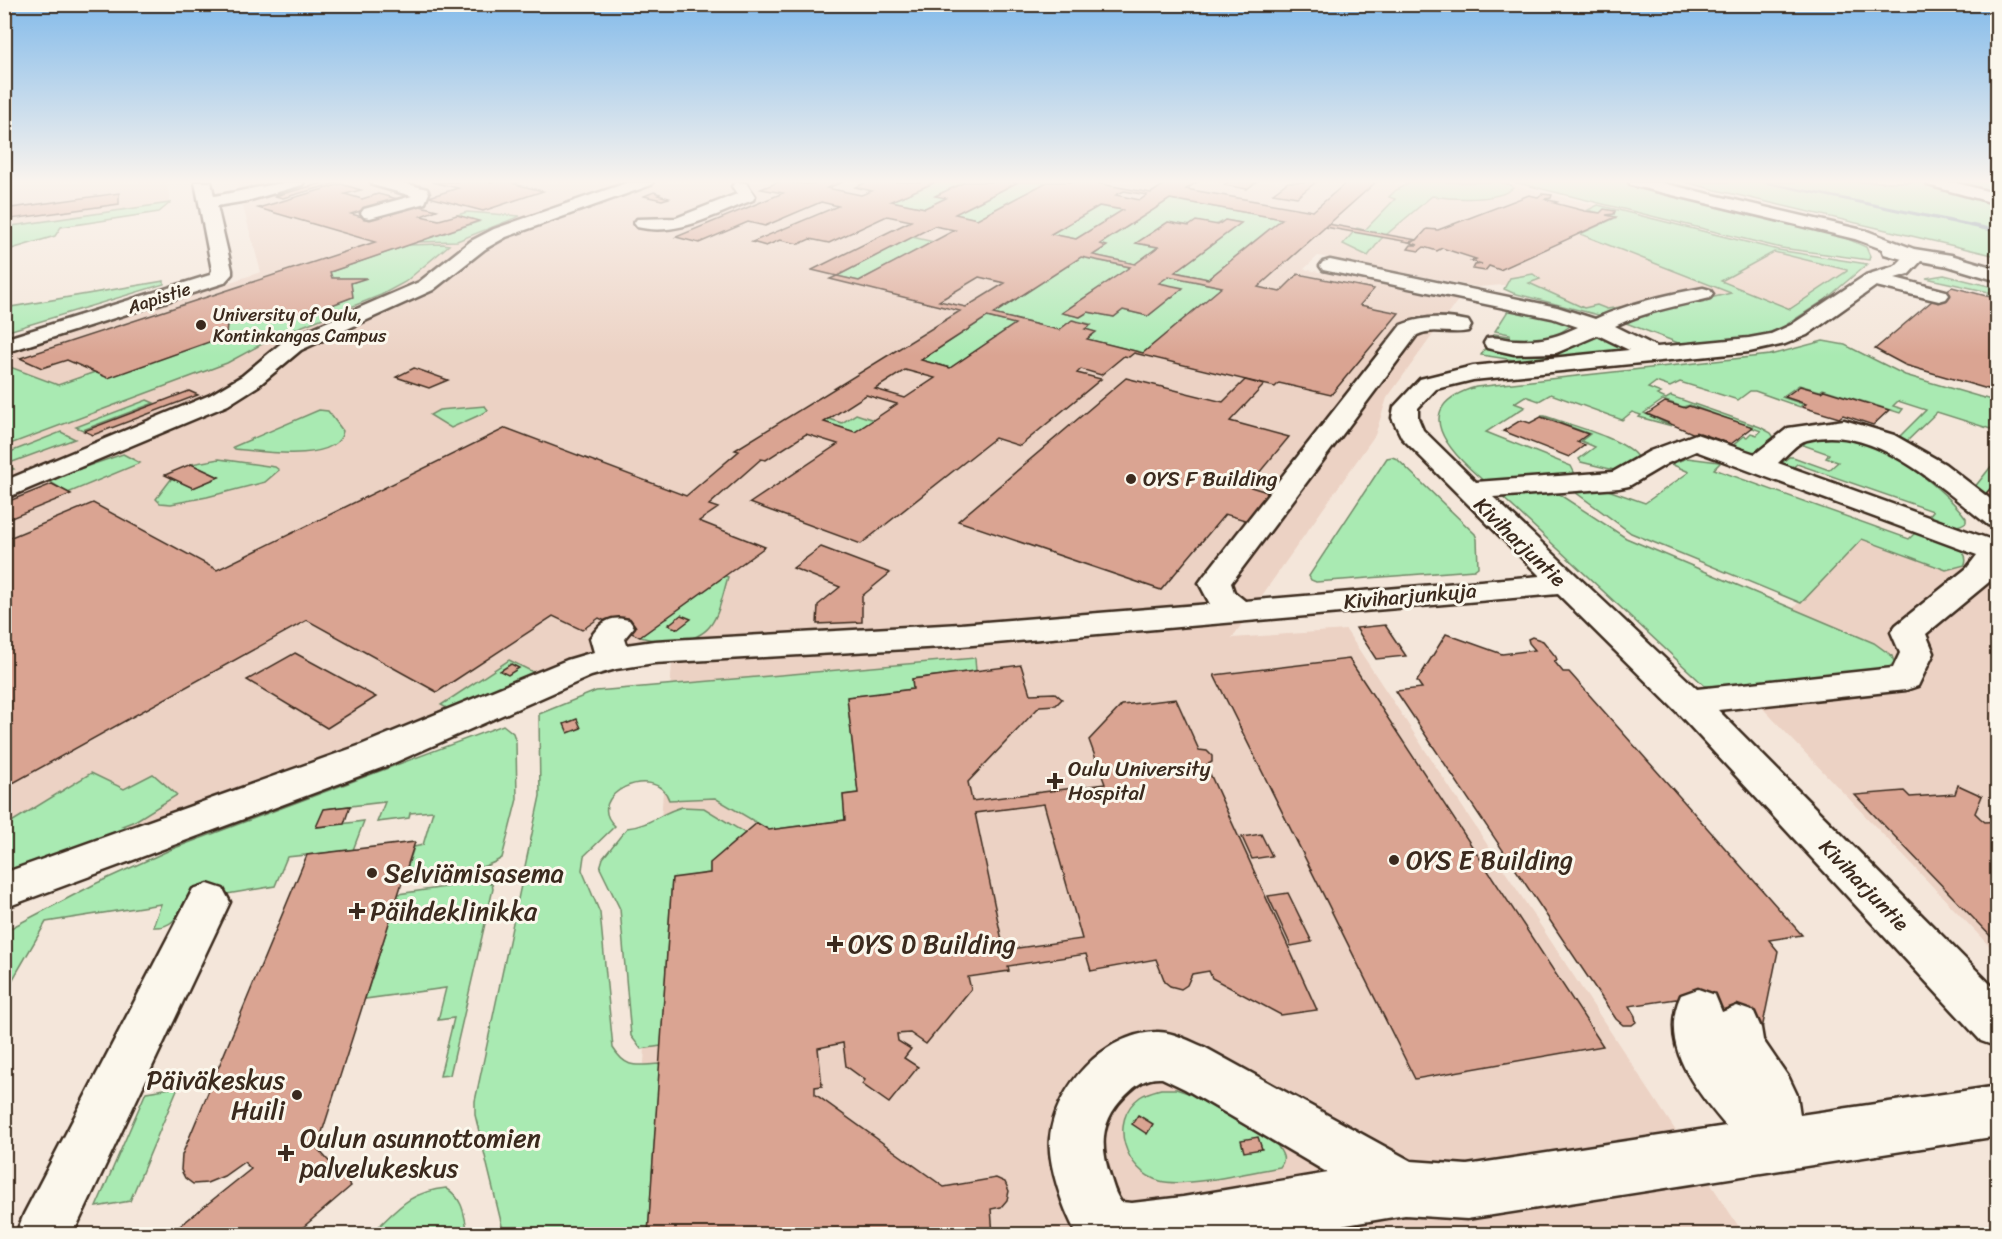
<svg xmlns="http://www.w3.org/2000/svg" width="2002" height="1239" viewBox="0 0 2002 1239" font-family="Sriracha,sans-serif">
  <rect width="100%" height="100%" fill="#f4e6da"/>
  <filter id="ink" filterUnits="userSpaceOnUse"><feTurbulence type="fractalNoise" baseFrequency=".0167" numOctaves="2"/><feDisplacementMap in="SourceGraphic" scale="12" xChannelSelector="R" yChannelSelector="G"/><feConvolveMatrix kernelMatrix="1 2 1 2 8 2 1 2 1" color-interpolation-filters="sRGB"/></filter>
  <g filter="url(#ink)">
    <g fill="#ecd2c4">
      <polygon points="4,182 167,182 170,203 5,227"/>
      <polygon points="236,182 1399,182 1396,185 1447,197 1509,184 1634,215 1586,235 1733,293 1618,320 1503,285 1478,287 1318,256 1304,269 1458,300 1387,398 1375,435 1232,638 1346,630 1743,1233 1732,1234 632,1234 672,663 620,668 5,896 5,355 261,272"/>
      <polygon points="1774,252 1848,270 1790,309 1720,281"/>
      <polygon points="1869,529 1965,565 1997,559 1997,954 1730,674"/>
    </g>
    <g fill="#a9eab2" stroke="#728a68" stroke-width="1.5" fill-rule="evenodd">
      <polygon points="936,182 965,182 937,195 946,198 925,208 891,201"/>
      <polygon points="1018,182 1047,182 977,219 955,214"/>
      <path d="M1411 182H1499L1511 185 1513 188C1497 202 1452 199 1432 196L1380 240 1368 256 1343 244 1357 228 1365 230 1395 199 1389 197 1396 190Z"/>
      <polygon points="1514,182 1625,182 1839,235 1866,247 1870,256 1869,260 1781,248"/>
      <polygon points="1685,182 1997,182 1997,256 1716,190"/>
      <path d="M1170 199 1282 219 1208 279 1175 272 1241 223 1225 220C1210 231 1186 225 1168 222L1137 243 1158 247 1135 264 1093 255 1106 246 1100 244Z"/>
      <polygon points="170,203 159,212 61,227 55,236 5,251 5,227"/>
      <path d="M1598 205 1778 250 1867 264 1825 300 1780 329 1751 338 1686 346 1618 320 1731 293 1580 234 1615 218 1606 215 1614 214 1615 211 1600 213 1588 210ZM1774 252 1847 270V271L1790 309 1721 281Z"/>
      <polygon points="1099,206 1123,210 1076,239 1051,234"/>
      <polygon points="467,212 520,216 457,241 416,242 478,222 457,215"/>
      <polygon points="912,237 934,242 859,281 837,276"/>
      <polygon points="443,244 449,245 405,282 381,295 275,337 227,363 5,446 5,365 58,385 95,372 226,336 227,322 246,315 255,314 255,317 266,313 311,313 352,297 351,283 365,278 332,278 330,272 408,245"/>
      <polygon points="1081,257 1130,267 1062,313 1080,317 1088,312 1114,317 1123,310 1148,316 1182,289 1159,283 1169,276 1222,287 1143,353 1087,339 1095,332 1085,329 1090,324 1073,320 1059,330 993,314"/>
      <polygon points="1533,274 1540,279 1529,283 1584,308 1597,305 1607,309 1620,307 1625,309 1598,315 1513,293 1504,289 1510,278"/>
      <polygon points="1944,275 1997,288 1997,298 1987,295 1989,292 1926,278"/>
      <polygon points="164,281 164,284 5,332 5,308"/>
      <path d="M1511 306 1568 322 1570 326C1544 346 1526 342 1495 338L1494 334 1510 336V334L1495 331Z"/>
      <polygon points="987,317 1015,324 950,368 921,360"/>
      <path d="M1595 336H1604L1626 347 1627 350 1621 353 1527 362 1481 355 1485 348 1501 351 1502 349C1521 350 1546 355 1565 349 1576 346 1583 337 1595 336Z"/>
      <path d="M1823 341 1845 345 1905 375 1998 402 1997 431 1937 412 1905 443 1897 439 1926 410 1898 401 1893 406 1903 409 1900 413 1823 389 1820 391 1799 385 1782 397 1803 404 1800 407 1755 391H1750L1738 400 1680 382 1670 387 1656 382 1648 388 1661 393 1657 395 1666 399 1671 396 1760 427 1771 433 1775 439C1761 454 1748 454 1730 448L1744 436 1747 437 1751 433 1757 435 1761 431 1690 405 1683 407 1663 400 1644 413 1672 426 1639 417 1641 415 1632 412 1622 420 1551 394 1539 401 1525 396 1514 403 1525 407 1486 432 1571 466 1575 474 1485 482C1449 452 1407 407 1476 387L1770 355Z"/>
      <polygon points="147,400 154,403 83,430 76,427"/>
      <polygon points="485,406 488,410 484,413 451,428 430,415 439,410"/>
      <path d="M319 410 328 411 343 431C338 464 258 451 235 449L233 447Z"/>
      <polygon points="856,414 874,420 855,432 824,422 829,419 842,423"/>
      <path d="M1541 416H1545C1567 424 1626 439 1637 457L1635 460 1614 470 1581 462 1579 459 1595 447 1581 441 1590 434Z"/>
      <polygon points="61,432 75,439 7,464 14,469 5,472 5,454"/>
      <path d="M1824 436C1843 438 1862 439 1879 447 1903 457 1951 497 1966 518V522C1954 531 1940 523 1927 518L1933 511 1797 464 1790 470 1779 465 1789 457H1793L1829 470 1838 462 1826 458 1829 454 1803 445 1810 438Z"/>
      <polygon points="123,454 140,463 68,493 47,480"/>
      <polygon points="1392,457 1397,459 1475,534 1477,539 1478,567 1474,570 1316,582 1311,580 1309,576 1387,458"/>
      <path d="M1687 458 1719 462 1720 463 1714 469 1909 539 1917 531C1931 536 1972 543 1965 565L1946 570 1862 539 1801 603 1631 533 1575 492 1605 489 1645 503 1689 472 1671 464Z"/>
      <polygon points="219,459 275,467 279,470 265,482 207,497 171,504 160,503 156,499 172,478 193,488 219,477 191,464"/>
      <polygon points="1997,459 1997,482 1982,498 1970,493"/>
      <polygon points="1554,491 1626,538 1874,643 1892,656 1894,662 1890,667 1877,672 1723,690 1705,686 1497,492"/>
      <path d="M725 576 728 577C723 593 720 613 710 626 695 645 661 643 640 637Z"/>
      <path d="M975 658 976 671 912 679 913 689 847 698 858 793 843 795 845 820 769 830 715 798 669 800C656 761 582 796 615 826L584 856 582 870 600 913 613 1048C627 1070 636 1065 660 1064L648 1234H504L475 1115V1101L540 796 539 714 596 691Z"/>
      <polygon points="509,660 541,676 452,711 441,705"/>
      <path d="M503 725 513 733 516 742 517 799 502 858C474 876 437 872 405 875L414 847 423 845 433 811 410 813 409 818 377 822 385 802 325 809 317 827 364 821 353 850 287 857 275 886 185 901C177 917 173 928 153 927L161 904 46 922 5 993V931L97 883 172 849Z"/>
      <polygon points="91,773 124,789 153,774 177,795 135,821 122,826 128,828 5,874 5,826"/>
      <path d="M682 807 704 808 745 833 710 863V873L672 879 661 1046 641 1049 631 1036 620 909 600 868 603 858 627 828C649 826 662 812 682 807Z"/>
      <polygon points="487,881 492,884 493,889 450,1075 440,1076 454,1018 438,1020 446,988 365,999 398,894"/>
      <polygon points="178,1087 130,1201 96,1207 146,1092"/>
      <path d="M1161 1089H1176L1191 1094 1277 1145C1282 1153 1287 1159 1280 1167 1252 1172 1185 1188 1160 1181 1126 1172 1107 1121 1140 1097 1146 1093 1154 1091 1161 1089Z"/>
      <path d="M446 1188C464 1199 464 1215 468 1234H371C397 1210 408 1192 446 1188Z"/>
    </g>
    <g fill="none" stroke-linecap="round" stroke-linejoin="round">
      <polygon fill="#6d879a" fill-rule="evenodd" points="1758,182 1768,182 1998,229 1998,233"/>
    </g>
    <g fill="#daa492" stroke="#3b2a1e" stroke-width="1.5" fill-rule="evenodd">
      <polygon points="326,182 340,182 283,198 275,196"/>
      <polygon points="432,182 520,182 514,184 543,191 483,211 429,197 458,188"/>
      <path d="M778 182 806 184 843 182 827 188 861 195 872 191 855 187 867 182H936L891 201 925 208 946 198 935 196 965 182H1018L955 214 977 219 1047 182H1090L1151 193 1168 182H1197L1186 189 1313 211 1347 182H1376L1258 287 1280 292 1298 274 1374 289 1360 305 1399 313 1331 395 1279 383 1275 387 1134 353 1129 357 1124 356 1101 375 1081 369 1077 373 1101 379 1020 446 995 438 861 544 750 503 838 444 806 434 766 460 761 459 709 505 718 508 699 521 765 547 640 637 599 618 582 630 553 616 437 692 307 620 4 788V540L93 503 217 570 506 428 686 496 739 451 735 450 960 311 830 279 837 276 812 270 911 221 887 216 829 243 810 239 799 244 780 240 766 246 752 242 838 206 821 202 765 226 748 222 699 243 676 237 783 193 761 189ZM1124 191 1147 195 1140 200 1116 195ZM1170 199 1282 219 1208 279 1175 272 1241 223 1225 220 1218 225 1196 221 1189 226 1168 222 1136 243 1158 247 1135 264 1093 255 1107 246 1100 244ZM1099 206 1123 210 1076 239 1051 234ZM934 226 955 230 859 281 837 276ZM1081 257 1130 267 1062 313 1080 317 1088 312 1114 317 1123 310 1148 316 1183 288 1159 283 1169 276 1222 287 1143 353 1087 339 1096 332 1085 329 1091 325 1072 320 1059 330 993 314ZM979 277 1005 283 966 307 939 301ZM987 317 1015 324 950 368 921 360ZM905 370 935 378 905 398 875 389ZM866 395 897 404 855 432 824 422Z"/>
      <polygon points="1228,182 1256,182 1247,189 1224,185"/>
      <polygon points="1288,182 1316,182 1297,197 1273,193"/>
      <polygon points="341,184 361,190 345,194 362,199 378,194 398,199 351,214 370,219 416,205 437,210 421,216 439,220 457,215 479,221 330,272 332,278 367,278 351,283 353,297 311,313 266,313 255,317 255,314 246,315 227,322 226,336 108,378 67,360 42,368 20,358 375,242 258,208"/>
      <polygon points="654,192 660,194 658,195 669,198 662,200 644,196"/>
      <polygon points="119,193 119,204 4,220 4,209"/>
      <polygon points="1542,194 1552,195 1551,198 1544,199 1557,202 1554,203 1585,211 1600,213 1604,209 1615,211 1614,214 1606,215 1616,217 1500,270 1489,266 1485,271 1473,269 1475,265 1482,264 1471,261 1476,259 1442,248 1437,251 1424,247 1419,251 1408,249 1411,245 1418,245 1409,242 1417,240 1427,229 1438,230 1529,195 1538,197"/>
      <polygon points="1328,224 1394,236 1417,240 1409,242 1325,227"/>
      <polygon points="1952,287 1998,299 1998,392 1905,365 1875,349 1939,295"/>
      <polygon points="414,368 448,380 429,388 396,377"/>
      <polygon points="1126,378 1223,402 1245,380 1264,385 1230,421 1289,437 1248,486 1270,493 1248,521 1225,514 1161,590 958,521"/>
      <polygon points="1800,386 1821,392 1824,390 1889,410 1873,425 1843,415 1839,418 1802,407 1806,404 1785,397"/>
      <polygon points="189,391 198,395 93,435 84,431"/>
      <polygon points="1665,402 1685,408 1689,406 1753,427 1731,444 1700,433 1697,435 1647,414"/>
      <polygon points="1541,417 1588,434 1577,442 1585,445 1569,457 1503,431 1521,420 1530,423"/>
      <polygon points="191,464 219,477 193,488 165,475"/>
      <polygon points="1996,482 1998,482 1998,503 1982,498"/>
      <polygon points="52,484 71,494 4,521 4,503"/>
      <polygon points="821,547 890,573 862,596 862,622 817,624 818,605 840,587 793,568"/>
      <polygon points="681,615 691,619 678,629 668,625"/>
      <polygon points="1385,625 1406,656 1376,659 1356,628"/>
      <polygon points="1446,634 1502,654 1535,650 1529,643 1528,639 1532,637 1543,641 1556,657 1557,660 1554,661 1563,672 1569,672 1802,935 1769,940 1778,951 1760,1039 1676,999 1629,1006 1635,1016 1636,1022 1632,1025 1623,1025 1616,1019 1396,691 1422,688 1417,681"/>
      <polygon points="295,653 376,697 327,728 247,680"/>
      <polygon points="1349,659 1603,1046 1415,1079 1214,675"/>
      <polygon points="511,664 519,668 508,675 500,671"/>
      <path d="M1021 665 1030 694 1055 693 1062 699 1056 705 1040 706 968 782 972 801 1105 784 1089 740 1122 705 1176 699 1199 750 1207 751 1212 756V762L1206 765 1317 1010 1281 1015 1212 978 1209 971 1192 974 1187 985 1181 989 1170 986 1165 982 1156 959 1091 971 1086 954 1008 966 1009 971 968 977 971 989 926 1044 910 1033 897 1034 898 1041 911 1049 904 1058 918 1067 889 1103 862 1084 865 1080 846 1066 843 1043 818 1048 822 1086 815 1087V1094L944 1187 996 1178 1005 1182 1009 1191 1007 1200 1001 1207 991 1209 993 1234H648L672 878 710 873V863L757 823 769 830 845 820 843 795 858 793 847 697 913 689 912 679ZM1044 804 1082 939 1004 950 975 813Z"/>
      <polygon points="577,719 581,728 568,733 564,724"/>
      <polygon points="1958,785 1982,796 1975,813 1980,818 1985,822 1998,821 1998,944 1855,795 1904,791 1910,797 1955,794"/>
      <polygon points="350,806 344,824 316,827 324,809"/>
      <polygon points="1261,834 1272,856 1252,859 1242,837"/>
      <polygon points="415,842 317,1148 351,1186 301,1229 306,1234 170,1234 251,1169 244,1162 224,1176 207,1183 193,1184 185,1178 181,1170 182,1155 307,855"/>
      <polygon points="1288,893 1312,942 1291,946 1268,896"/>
      <polygon points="1138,1115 1153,1124 1147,1134 1132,1124"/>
      <polygon points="1258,1137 1262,1149 1244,1152 1241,1140"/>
    </g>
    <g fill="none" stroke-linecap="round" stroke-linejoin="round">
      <defs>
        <g id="minor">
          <path d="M195 182H211L214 196C245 191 273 182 304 182L302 185 247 201 217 206 232 270V274L224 283 4 353V339L210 275 212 270Z"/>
          <polygon points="371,182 399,182 427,189 429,193 425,203 370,218 364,217 361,213 364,209 412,196 373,185"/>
          <polygon points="629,182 653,182 651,185 506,237 485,249 433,290 301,350 258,386 228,405 4,499 4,481 210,395 242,376 285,340 419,282 471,241 494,229"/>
          <path d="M736 182 746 183 755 196 753 200C716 214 677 237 637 227L634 223 637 219 676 218 737 194 732 186Z"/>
          <path d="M1629 182H1658L1867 231 1914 249 1951 255 1998 269V281L1948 266 1921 261 1909 274 1895 278 1946 291 1949 295 1946 299 1939 301 1876 286 1807 335 1785 344 1749 352 1473 380 1436 389 1418 408V418L1423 430 1476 482 1613 472 1650 451 1696 434 1755 454 1788 428 1844 420 1894 435 1945 464 1998 505V528L1988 525C1940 487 1873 422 1807 440 1797 442 1786 456 1778 463L1992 540 1998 538V569L1989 582 1926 634 1934 653 1918 686 1906 690 1718 710 1998 992V1047L1981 1041 1677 712 1558 594 961 646 654 663 616 669 591 676 389 765 4 908V873L361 745 567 660 594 652 590 638C601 622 610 615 629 620L634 627 624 639 626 645 654 641 961 624 1210 604 1199 583 1204 576 1401 325C1422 316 1446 316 1468 321L1471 326 1468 331C1451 335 1433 327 1417 335L1231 583 1234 592 1245 601 1540 576 1402 438 1392 418 1394 407 1420 379 1473 366 1629 350 1598 335 1556 353 1514 354 1487 348 1484 343 1487 338C1498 336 1506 340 1516 340 1542 341 1554 338 1578 327L1552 318 1323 270 1320 266 1323 262 1330 260 1557 307 1595 319C1630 303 1665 295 1703 288L1710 290 1713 294 1710 298C1677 306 1646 311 1615 326L1657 347 1749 338 1771 334 1791 325 1866 275 1895 266 1902 259 1884 254 1882 249 1855 239 1631 185ZM1696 451 1977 555 1967 568 1896 625 1891 632 1900 653 1893 668 1697 689 1493 497 1619 488 1629 486 1668 463Z"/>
          <polygon points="1926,182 1953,182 1998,194 1998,204 1928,185"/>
          <polygon points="208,884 223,889 230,902 73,1234 16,1234 24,1214 193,889"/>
          <path d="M1698 989 1715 995 1722 1012 1737 1006 1754 1012 1761 1028 1763 1040 1789 1078 1797 1095 1800 1115 1998 1086V1136L1467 1219 1405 1215 1293 1234H1077C1064 1212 1047 1163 1050 1138 1055 1087 1104 1034 1156 1032 1172 1031 1189 1041 1204 1047L1411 1161 1467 1165 1726 1126C1695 1089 1658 1044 1681 995ZM1162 1078 1185 1089 1328 1173 1183 1197 1132 1203 1121 1202C1115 1194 1113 1185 1110 1176 1099 1144 1101 1119 1126 1095 1137 1084 1146 1077 1162 1078Z"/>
        </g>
      </defs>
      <use href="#minor" stroke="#3b2a1e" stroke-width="5"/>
      <use href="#minor" fill="#fbf7ec" fill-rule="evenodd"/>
    </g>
  </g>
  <linearGradient id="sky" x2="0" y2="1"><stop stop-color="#84bbea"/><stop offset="0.51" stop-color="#faf4ee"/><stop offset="1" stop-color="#faf4ee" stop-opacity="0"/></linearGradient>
  <rect width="2002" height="356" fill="url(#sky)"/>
  <g fill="#3b2a1e" stroke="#fbf7ec" stroke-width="2">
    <circle cx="201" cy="325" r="6"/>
    <circle cx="1131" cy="479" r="6"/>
    <path d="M1052 772h6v6h6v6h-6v6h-6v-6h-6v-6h6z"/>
    <circle cx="1394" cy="860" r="6"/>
    <circle cx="372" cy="873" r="6"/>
    <path d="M354 902h6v6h6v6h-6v6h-6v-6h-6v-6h6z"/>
    <path d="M832 935h6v6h6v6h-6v6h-6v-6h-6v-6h6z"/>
    <circle cx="297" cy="1095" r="6"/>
    <path d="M283 1144h6v6h6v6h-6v6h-6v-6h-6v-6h6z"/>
  </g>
  <g text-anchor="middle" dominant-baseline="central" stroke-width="6" stroke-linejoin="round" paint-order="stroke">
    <g font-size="18" fill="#3b2a1e" stroke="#fbf7ec">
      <text transform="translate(159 298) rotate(-18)">Aapistie</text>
    </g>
    <g font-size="18" fill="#3b2a1e" stroke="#fbf7ec" text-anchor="start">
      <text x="213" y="315">University of Oulu,<tspan x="213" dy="21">Kontinkangas Campus</tspan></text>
    </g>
    <g font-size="21" fill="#3b2a1e" stroke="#fbf7ec" text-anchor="start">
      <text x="1143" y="479">OYS F Building</text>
      <text x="1068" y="769">Oulu University<tspan x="1068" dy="24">Hospital</tspan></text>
    </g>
    <g font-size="21" fill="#3b2a1e" stroke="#fbf7ec">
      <text transform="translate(1520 542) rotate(44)">Kiviharjuntie</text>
      <text transform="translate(1410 596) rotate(-5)">Kiviharjunkuja</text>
      <text transform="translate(1864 885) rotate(46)">Kiviharjuntie</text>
    </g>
    <g font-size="26" fill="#3b2a1e" stroke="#fbf7ec" text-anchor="start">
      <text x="1406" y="860">OYS E Building</text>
      <text x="384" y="873">Selviämisasema</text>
      <text x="370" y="911">Päihdeklinikka</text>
      <text x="848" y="944">OYS D Building</text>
      <text x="285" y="1080" text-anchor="end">Päiväkeskus<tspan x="285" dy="30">Huili</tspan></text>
      <text x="300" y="1138">Oulun asunnottomien<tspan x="300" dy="30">palvelukeskus</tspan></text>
    </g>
  </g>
  <rect width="2002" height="1239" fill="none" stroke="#fbf7ec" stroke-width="24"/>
  <rect x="12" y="12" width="1978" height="1215" fill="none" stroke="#3b2a1e" stroke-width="2" filter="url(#ink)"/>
</svg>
